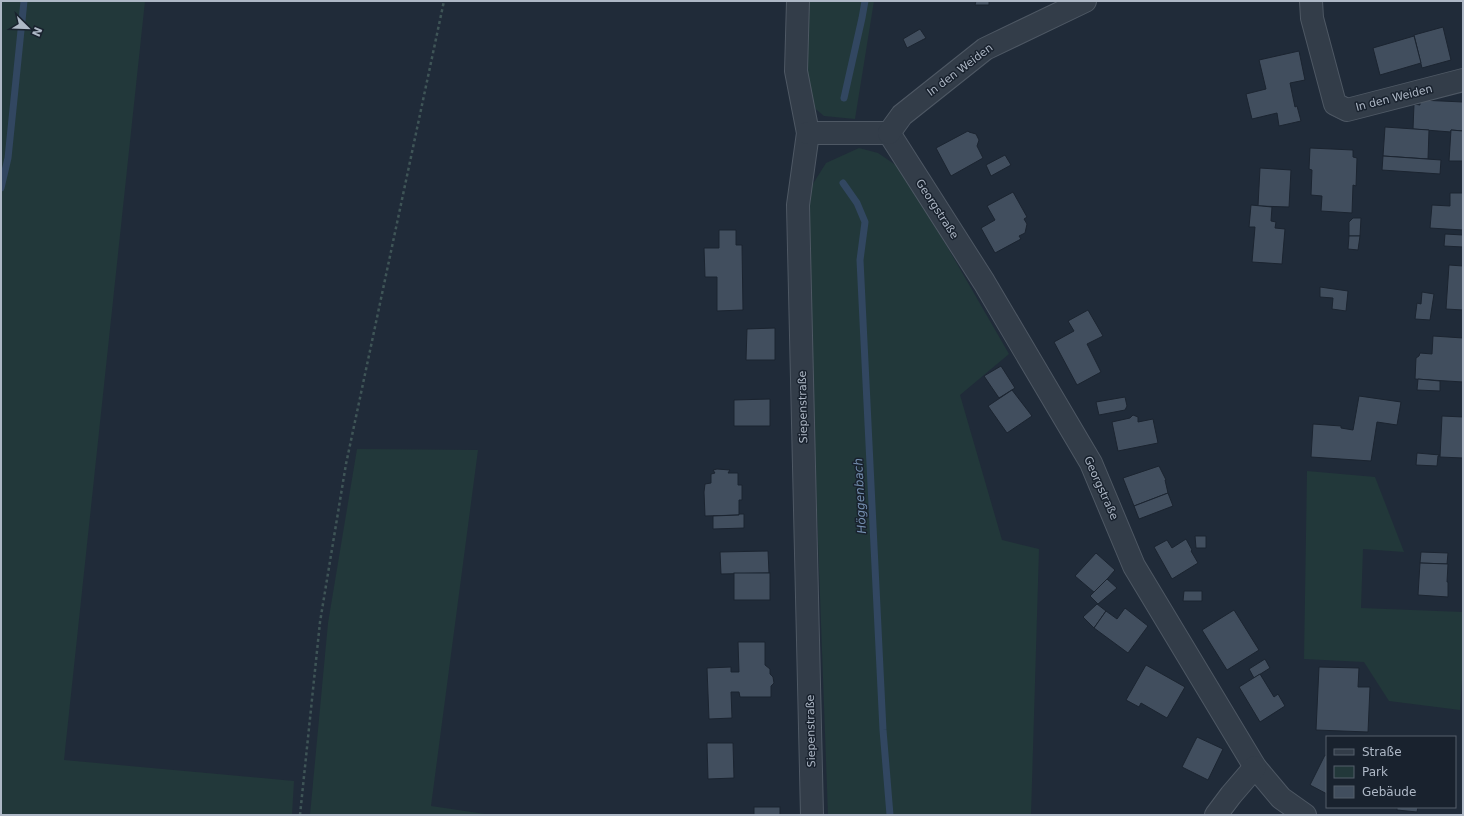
<svg xmlns="http://www.w3.org/2000/svg" width="1464" height="816" viewBox="0 0 1464 816" font-family="'DejaVu Sans',sans-serif">
  <rect width="100%" height="100%" fill="#202b39"/>
  <g fill="#22383a">
    <polygon points="1,1 145,1 64,760 294,781 292,815 1,815"/>
    <polygon points="808,1 874,1 855,119 824,116 811,105 807,73"/>
    <polygon points="859,148 878,153 903,170 1009,354 960,395 1002,540 1039,549 1031,815 828,815 806,211 811,187 826,163"/>
    <polygon points="357,449 478,450 431,806 492,815 310,815 328,623"/>
    <polygon points="1307,471 1375,477 1404,552 1363,549 1361,608 1463,612 1463,666 1460,710 1389,701 1364,662 1304,659"/>
  </g>
  <g fill="none" stroke-linecap="round" stroke-linejoin="round">
    <g stroke="#324761" stroke-width="7">
      <polyline points="844,98 862,18 865,1"/>
      <polyline points="843,183 857,203 865,222 860,260 883,730 890,815"/>
      <polyline points="1,188 8,158 24,1"/>
    </g>
  </g>
  <g fill="#414e5e" stroke="#1b2430">
    <polygon points="976,1 989,1 989,5 975,5"/>
    <polygon points="1443,27 1451,60 1422,68 1414,35"/>
    <polygon points="920,29 926,38 907,48 903,39"/>
    <polygon points="1414,36 1421,63 1380,75 1373,48"/>
    <polygon points="1299,51 1305,80 1290,83 1295,107 1297,106 1301,121 1279,126 1277,113 1252,119 1246,94 1266,89 1259,60"/>
    <polygon points="1420,100 1463,102 1463,131 1451,130 1451,132 1413,129 1414,104 1420,105"/>
    <polygon points="1385,127 1429,130 1428,159 1383,156"/>
    <polygon points="1451,130 1463,131 1463,161 1449,161"/>
    <polygon points="968,131 969,132 976,134 979,140 977,146 983,158 951,176 936,148"/>
    <polygon points="1310,148 1353,150 1353,157 1357,158 1356,186 1353,185 1352,213 1321,211 1322,196 1311,195 1312,170 1309,169"/>
    <polygon points="1005,155 1011,165 991,176 986,165"/>
    <polygon points="1383,156 1441,160 1440,174 1382,170"/>
    <polygon points="1260,168 1291,170 1289,207 1258,206"/>
    <polygon points="1013,192 1027,217 1024,219 1027,224 1025,233 1019,236 1021,239 995,253 981,228 995,220 987,206"/>
    <polygon points="1450,193 1463,193 1463,230 1430,228 1432,205 1450,206"/>
    <polygon points="1251,205 1272,207 1271,221 1276,222 1275,228 1285,229 1282,264 1252,262 1255,227 1249,227"/>
    <polygon points="1353,218 1361,218 1360,236 1349,236 1349,222"/>
    <polygon points="719,230 736,230 736,245 742,245 743,310 717,311 717,277 705,277 704,248 719,248"/>
    <polygon points="1445,234 1463,235 1463,247 1444,246"/>
    <polygon points="1349,236 1360,236 1358,250 1348,249"/>
    <polygon points="1449,265 1463,266 1463,310 1446,309"/>
    <polygon points="1320,287 1348,291 1346,311 1332,309 1333,298 1320,297"/>
    <polygon points="1422,292 1434,294 1430,320 1415,319 1417,303 1421,304"/>
    <polygon points="1088,310 1103,336 1087,344 1101,372 1077,385 1054,342 1074,331 1068,321"/>
    <polygon points="775,328 775,360 746,360 747,329"/>
    <polygon points="1433,336 1463,338 1463,382 1415,379 1416,358 1419,356 1420,353 1432,354"/>
    <polygon points="1001,366 1015,388 999,398 984,376"/>
    <polygon points="1418,379 1440,381 1440,391 1417,390"/>
    <polygon points="1012,390 1032,416 1007,433 988,406"/>
    <polygon points="1359,396 1401,402 1397,425 1377,422 1371,461 1311,457 1313,424 1341,426 1341,428 1353,430"/>
    <polygon points="1125,397 1127,406 1125,410 1099,415 1096,402"/>
    <polygon points="770,399 770,426 734,426 734,400"/>
    <polygon points="1133,415 1138,417 1138,422 1153,419 1158,443 1118,451 1112,422 1130,418"/>
    <polygon points="1442,416 1463,417 1463,458 1440,457"/>
    <polygon points="1417,453 1440,455 1438,456 1437,466 1416,465"/>
    <polygon points="1159,466 1166,480 1165,480 1168,493 1134,506 1123,478"/>
    <polygon points="717,469 730,470 728,473 738,473 738,485 742,485 742,500 739,500 739,515 705,516 704,492 705,484 711,483 711,474 715,473 713,470"/>
    <polygon points="1168,493 1173,506 1139,519 1134,506"/>
    <polygon points="739,514 744,514 744,528 713,529 713,516 739,515"/>
    <polygon points="1195,536 1206,536 1206,548 1196,548"/>
    <polygon points="1186,539 1192,550 1191,551 1198,563 1172,579 1154,547 1167,540 1172,548"/>
    <polygon points="768,551 769,573 721,574 720,552"/>
    <polygon points="1421,552 1448,553 1447,564 1420,563"/>
    <polygon points="1096,553 1115,570 1095,593 1075,576"/>
    <polygon points="1420,563 1448,564 1447,582 1448,582 1448,597 1418,595"/>
    <rect x="734" y="573" width="36" height="27"/>
    <polygon points="1107,579 1117,588 1098,604 1090,596"/>
    <polygon points="1184,591 1202,591 1202,601 1183,601"/>
    <polygon points="1097,604 1106,611 1094,628 1083,617"/>
    <polygon points="1125,608 1148,626 1128,653 1094,628 1106,611 1117,619"/>
    <polygon points="1234,610 1259,650 1227,670 1202,630"/>
    <polygon points="738,642 765,642 765,665 770,669 770,674 773,677 774,683 771,686 771,697 740,697 739,692 731,692 732,718 709,719 707,668 731,667 731,672 739,672"/>
    <polygon points="1265,659 1270,668 1254,678 1249,669"/>
    <polygon points="1146,665 1185,687 1167,718 1141,703 1139,707 1126,700"/>
    <polygon points="1319,667 1359,668 1358,687 1370,687 1368,732 1316,730"/>
    <polygon points="1260,674 1274,697 1278,694 1285,706 1260,722 1239,687"/>
    <polygon points="1197,737 1223,749 1208,780 1182,767"/>
    <polygon points="707,743 733,743 734,778 708,779"/>
    <polygon points="1325,755 1327,756 1327,794 1310,785"/>
    <rect x="754" y="807" width="26" height="8"/>
    <polygon points="1397,807 1418,807 1417,812 1397,810"/>
  </g>
  <g fill="none" stroke-linecap="round" stroke-linejoin="round">
    <defs>
      <g id="minor">
        <polyline points="798,1 796,71 808,133 798,205 812,815"/>
        <polyline points="1311,1 1312,18 1335,104 1347,110 1463,80"/>
        <polyline points="808,133 889,133"/>
        <polyline points="889,133 984,282 1091,463 1134,566 1255,767 1281,798 1305,815"/>
        <polyline points="889,133 902,115 985,49 1085,1"/>
        <polyline points="1216,815 1231,795 1255,767"/>
      </g>
    </defs>
    <use href="#minor" stroke="#4e5864" stroke-width="24"/>
    <polyline stroke="#3f5557" stroke-width="2.5" stroke-dasharray="3 3" stroke-linecap="butt" points="300,815 320,622 346,464 444,1"/>
    <use href="#minor" stroke="#333d49" stroke-width="22"/>
  </g>
  <g text-anchor="middle" dominant-baseline="central" stroke-width="3" stroke-linejoin="round" paint-order="stroke">
    <g font-size="11" fill="#aeb8c6" stroke="#19222e">
      <text transform="translate(960 70) rotate(-37)">In den Weiden</text>
      <text transform="translate(1394 98) rotate(-14)">In den Weiden</text>
      <text transform="translate(937 209) rotate(57)">Georgstraße</text>
      <text transform="translate(803 407) rotate(-91)">Siepenstraße</text>
      <text transform="translate(1101 488) rotate(66)">Georgstraße</text>
      <text transform="translate(811 731) rotate(-91)">Siepenstraße</text>
    </g>
    <g font-size="12" font-style="italic" fill="#748faf" stroke="#19222e">
      <text transform="translate(860 496) rotate(-93)">Höggenbach</text>
    </g>
  </g>
  <rect width="1464" height="816" fill="none" stroke="#aeb8c6" stroke-width="4"/>
  <rect x="1326" y="736" width="130" height="72" fill="#19222e" stroke="#555e6b"/>
  <rect x="1334" y="749" width="20" height="6" fill="#333d49" stroke="#555e6b"/>
  <text x="1362" y="756" font-size="12" fill="#aeb8c6">Straße</text>
  <rect x="1334" y="766" width="20" height="12" fill="#22383a" stroke="#555e6b"/>
  <text x="1362" y="776" font-size="12" fill="#aeb8c6">Park</text>
  <rect x="1334" y="786" width="20" height="12" fill="#414e5e" stroke="#555e6b"/>
  <text x="1362" y="796" font-size="12" fill="#aeb8c6">Gebäude</text>
  <g transform="translate(28 28) rotate(113)" stroke="#19222e" stroke-width="3" paint-order="stroke">
  <path d="M0-3L7 15L0 10L-7 15Z" fill="#aeb8c6"/>
  <text y="-6" font-size="11" font-weight="bold" text-anchor="middle" fill="#aeb8c6">N</text>
  </g>
</svg>
